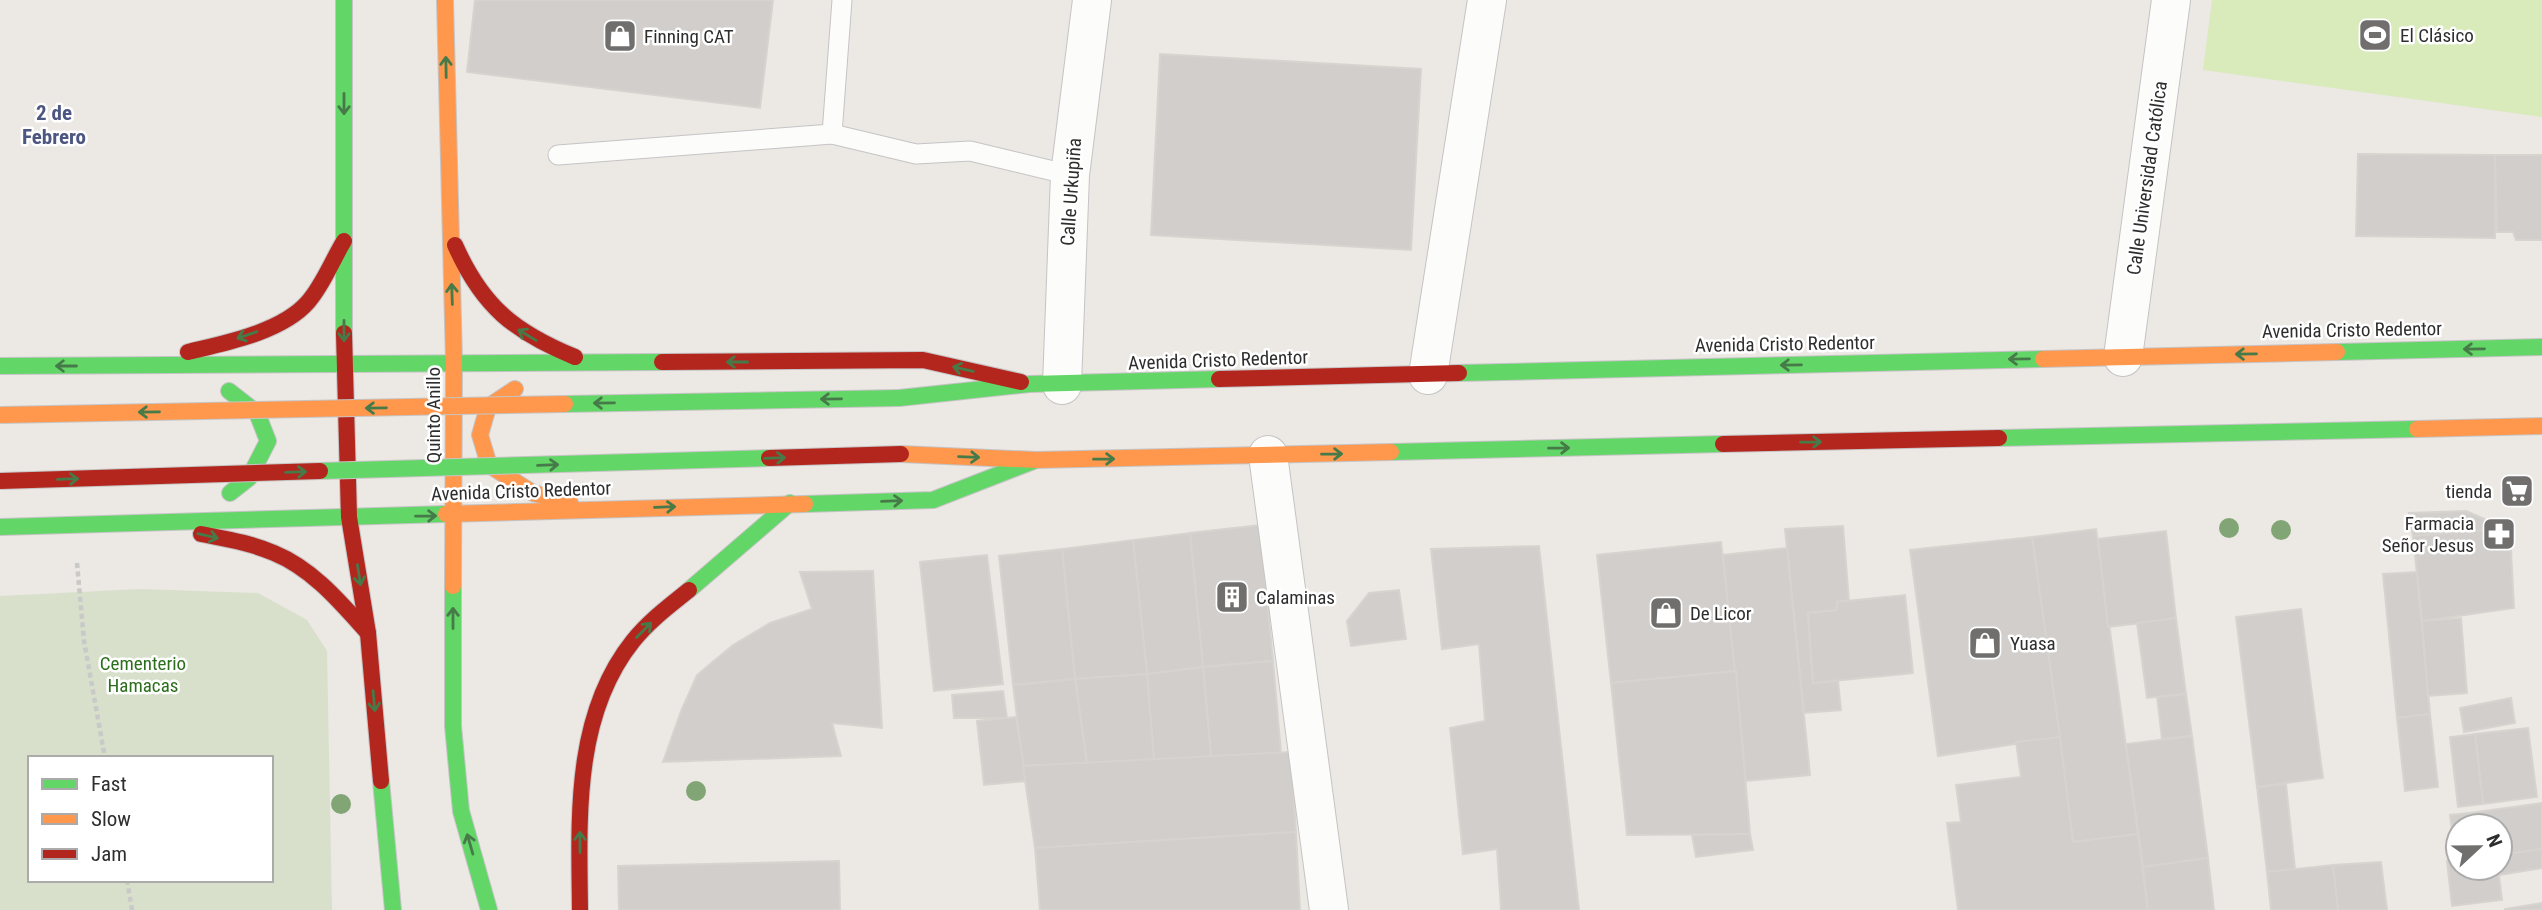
<svg xmlns="http://www.w3.org/2000/svg" width="2542" height="910" viewBox="0 0 2542 910" font-family="'Roboto Condensed',sans-serif">
  <rect width="100%" height="100%" fill="#ece8e4"/>
  <path fill="#d8e0cc" fill-rule="evenodd" d="M140 589 258 593 307 620 327 651 332 910H0V596ZM30 758H271V880H30Z"/>
  <polygon fill="#d9eabb" points="2212,0 2542,0 2542,117 2203,70"/>
  <g fill="#d1cecb" stroke="#d7d4d0" stroke-width="2">
    <polygon points="475,0 773,0 760,108 467,72"/>
    <polygon points="1160,54 1421,69 1411,250 1151,235"/>
    <polygon points="2358,154 2495,155 2495,238 2356,236"/>
    <polygon points="2495,155 2542,155 2542,240 2516,240 2513,232 2497,232"/>
    <polygon points="2466,511 2507,529 2511,551 2485,530 2413,536 2409,513"/>
    <polygon points="1260,525 1273,661 1203,667 1190,533"/>
    <polygon points="1843,526 1849,601 1837,602 1837,610 1808,613 1813,683 1838,681 1841,710 1804,713 1785,529"/>
    <polygon points="2096,529 2138,834 2073,842 2032,537"/>
    <polygon points="2485,530 2511,551 2514,608 2422,621 2413,536"/>
    <polygon points="2166,531 2176,619 2108,627 2098,539"/>
    <polygon points="1190,533 1203,667 1147,674 1133,540"/>
    <polygon points="2032,537 2060,737 1938,756 1910,550"/>
    <polygon points="1133,540 1147,674 1075,679 1062,549"/>
    <polygon points="1721,542 1736,671 1611,683 1597,555"/>
    <polygon points="1539,546 1579,910 1501,910 1497,849 1463,854 1450,728 1485,721 1479,644 1442,649 1431,549"/>
    <polygon points="1787,548 1810,775 1746,781 1723,555"/>
    <polygon points="1062,549 1075,679 1013,685 999,556"/>
    <polygon points="987,555 1003,684 934,691 920,562"/>
    <polygon points="873,571 882,728 832,723 841,756 663,762 681,711 697,675 733,645 770,623 812,609 800,572"/>
    <polygon points="2417,572 2430,714 2397,718 2383,574"/>
    <polygon points="1399,590 1406,639 1351,646 1347,621 1369,593"/>
    <polygon points="1905,595 1913,673 1813,683 1808,613 1837,610 1837,602"/>
    <polygon points="2301,609 2323,778 2257,787 2236,617"/>
    <polygon points="2176,618 2186,694 2147,698 2137,623"/>
    <polygon points="2461,618 2467,693 2428,696 2422,621"/>
    <polygon points="1273,661 1281,753 1211,757 1203,667"/>
    <polygon points="1203,667 1211,757 1154,760 1147,674"/>
    <polygon points="1736,671 1750,834 1627,835 1611,683"/>
    <polygon points="1147,674 1154,760 1087,764 1075,679"/>
    <polygon points="1075,679 1087,764 1023,766 1013,685"/>
    <polygon points="1003,691 1007,718 954,718 952,695"/>
    <polygon points="2186,694 2192,736 2162,739 2157,697"/>
    <polygon points="2511,698 2515,723 2464,732 2460,708"/>
    <polygon points="2430,714 2438,787 2405,791 2397,718"/>
    <polygon points="1016,717 1026,781 984,785 977,721"/>
    <polygon points="2528,728 2537,797 2483,804 2475,734"/>
    <polygon points="2475,734 2483,804 2458,807 2450,737"/>
    <polygon points="2192,736 2208,858 2143,867 2126,744"/>
    <polygon points="2060,737 2073,842 2138,834 2148,910 1958,910 1947,823 1961,822 1956,785 2021,777 2016,742"/>
    <polygon points="1291,752 1296,832 1035,848 1023,766"/>
    <polygon points="2286,784 2295,869 2267,872 2257,787"/>
    <polygon points="2542,803 2542,849 2500,855 2500,826 2471,826 2469,813"/>
    <polygon points="2469,813 2471,826 2458,826 2458,859 2456,860 2450,815"/>
    <polygon points="1296,832 1300,910 1040,910 1035,848"/>
    <polygon points="1750,834 1753,850 1696,857 1692,835"/>
    <polygon points="2542,849 2542,868 2499,875 2500,855"/>
    <polygon points="2208,858 2214,910 2148,910 2143,867"/>
    <polygon points="2458,859 2458,868 2498,868 2502,900 2452,906 2447,861"/>
    <polygon points="839,861 840,910 619,910 618,866"/>
    <polygon points="2381,862 2387,910 2338,910 2333,865"/>
    <polygon points="2333,865 2338,910 2271,910 2267,872"/>
    <polygon points="2542,903 2542,910 2505,910 2505,909"/>
  </g>
  <g fill="none" stroke-linecap="round" stroke-linejoin="round">
    <defs>
      <g id="lane">
        <polyline points="842,0 832,134 916,154 970,151 1070,175"/>
        <polyline points="558,155 832,134"/>
      </g>
      <g id="street">
        <polyline points="2123,357 2171,0"/>
        <polyline points="1428,375 1487,0"/>
        <polyline points="1062,385 1070,175 1092,0"/>
        <polyline points="1268,455 1329,910"/>
      </g>
      <g id="fast">
        <polyline points="344,0 344,333"/>
        <polyline points="2337,352 2542,347"/>
        <polyline points="0,366 662,362"/>
        <polyline points="1459,373 2043,359"/>
        <polyline points="229,391 257,413 268,441 249,478 230,493"/>
        <polyline points="899,398 1030,384 1219,379"/>
        <polyline points="1999,438 2417,429"/>
        <polyline points="1391,452 1723,444"/>
        <polyline points="805,504 933,500 1036,460"/>
        <polyline points="0,527 446,514"/>
        <polyline points="453,586 453,726 461,811 489,910"/>
        <polyline points="689,590 790,503"/>
        <polyline points="381,781 393,910"/>
      </g>
      <g id="slow">
        <polyline points="445,0 454,362 453,586"/>
        <polyline points="2043,359 2337,352"/>
        <polyline points="515,389 488,407 480,435 489,465 533,493 570,503"/>
        <polyline points="2417,429 2542,426"/>
        <polyline points="901,454 1036,460 1391,452"/>
        <polyline points="446,514 805,504"/>
      </g>
      <g id="jam">
        <path d="M455 245C482 306 514 332 575 357"/>
        <polyline points="344,333 349,517 368,633 381,781"/>
        <path d="M188 352C225 343 282 332 308 302 323 285 332 261 344 241"/>
        <polyline points="662,362 923,360 1021,382"/>
        <polyline points="1219,379 1459,373"/>
        <polyline points="1723,444 1999,438"/>
        <path d="M201 534C226 539 251 543 274 553 313 569 341 603 368 633"/>
        <path d="M580 910C579 819 573 716 633 641 649 621 669 606 689 590"/>
      </g>
    </defs>
    <use href="#lane" stroke="#c5c4c5" stroke-width="21"/>
    <use href="#street" stroke="#c5c4c5" stroke-width="40"/>
    <use href="#fast" stroke="#c5c4c5" stroke-width="18"/>
    <use href="#slow" stroke="#c5c4c5" stroke-width="18"/>
    <use href="#jam" stroke="#c5c4c5" stroke-width="18"/>
    <g stroke="#c9c9c8" stroke-width="4.5" stroke-dasharray="5 3.5" stroke-linecap="butt">
      <polyline points="77,563 84,641 105,758"/>
      <polyline points="127,880 132,910"/>
    </g>
    <use href="#lane" stroke="#fcfcfb" stroke-width="19"/>
    <use href="#street" stroke="#fcfcfb" stroke-width="38"/>
    <use href="#fast" stroke="#63d668" stroke-width="16"/>
    <use href="#slow" stroke="#ff974d" stroke-width="16"/>
    <use href="#jam" stroke="#b3261e" stroke-width="16"/>
    <defs>
      <g id="fast-bridge">
        <polyline points="565,404 899,398"/>
        <polyline points="320,471 769,458"/>
      </g>
      <polyline id="slow-bridge" points="0,415 565,404"/>
      <g id="jam-bridge">
        <polyline points="769,458 901,454"/>
        <polyline points="0,481 320,471"/>
      </g>
    </defs>
    <use href="#fast-bridge" stroke="#c6c5c4" stroke-width="18" stroke-linecap="butt"/>
    <use href="#slow-bridge" stroke="#c6c5c4" stroke-width="18" stroke-linecap="butt"/>
    <use href="#jam-bridge" stroke="#c6c5c4" stroke-width="18" stroke-linecap="butt"/>
    <use href="#fast-bridge" stroke="#63d668" stroke-width="16"/>
    <use href="#slow-bridge" stroke="#ff974d" stroke-width="16"/>
    <use href="#jam-bridge" stroke="#b3261e" stroke-width="16"/>
  </g>
  <g fill="#82a575">
    <circle cx="2229" cy="528" r="10"/>
    <circle cx="2281" cy="530" r="10"/>
    <circle cx="696" cy="791" r="10"/>
    <circle cx="341" cy="804" r="10"/>
  </g>
  <defs><path id="oneway-shaft" d="M-6 0H5M1.5-3L5.5 0L1.5 3" fill="none" stroke-width="1.6" stroke-linecap="round" stroke-linejoin="round" transform="scale(1.75)"/></defs>
  <g stroke="#467a48">
    <use href="#oneway-shaft" transform="translate(446 67) rotate(-91)"/>
    <use href="#oneway-shaft" transform="translate(344 104) rotate(90)"/>
    <use href="#oneway-shaft" transform="translate(452 294) rotate(-92)"/>
    <use href="#oneway-shaft" transform="translate(344 331) rotate(90)"/>
    <use href="#oneway-shaft" transform="translate(247 335) rotate(161)"/>
    <use href="#oneway-shaft" transform="translate(527 335) rotate(-149)"/>
    <use href="#oneway-shaft" transform="translate(2474 349) rotate(179)"/>
    <use href="#oneway-shaft" transform="translate(2246 354) rotate(179)"/>
    <use href="#oneway-shaft" transform="translate(2019 359) rotate(179)"/>
    <use href="#oneway-shaft" transform="translate(737 362) rotate(180)"/>
    <use href="#oneway-shaft" transform="translate(1791 365) rotate(179)"/>
    <use href="#oneway-shaft" transform="translate(66 366) rotate(180)"/>
    <use href="#oneway-shaft" transform="translate(963 369) rotate(-167)"/>
    <use href="#oneway-shaft" transform="translate(831 399) rotate(179)"/>
    <use href="#oneway-shaft" transform="translate(604 403) rotate(179)"/>
    <use href="#oneway-shaft" transform="translate(376 408) rotate(179)"/>
    <use href="#oneway-shaft" transform="translate(149 412) rotate(179)"/>
    <use href="#oneway-shaft" transform="translate(1811 442) rotate(-1)"/>
    <use href="#oneway-shaft" transform="translate(1559 448) rotate(-1)"/>
    <use href="#oneway-shaft" transform="translate(1332 454) rotate(-1)"/>
    <use href="#oneway-shaft" transform="translate(969 457) rotate(2)"/>
    <use href="#oneway-shaft" transform="translate(775 458) rotate(-2)"/>
    <use href="#oneway-shaft" transform="translate(1104 459) rotate(-1)"/>
    <use href="#oneway-shaft" transform="translate(548 465) rotate(-2)"/>
    <use href="#oneway-shaft" transform="translate(296 472) rotate(-2)"/>
    <use href="#oneway-shaft" transform="translate(68 479) rotate(-2)"/>
    <use href="#oneway-shaft" transform="translate(892 501) rotate(-2)"/>
    <use href="#oneway-shaft" transform="translate(665 507) rotate(-2)"/>
    <use href="#oneway-shaft" transform="translate(426 516) rotate(-1)"/>
    <use href="#oneway-shaft" transform="translate(208 536) rotate(13)"/>
    <use href="#oneway-shaft" transform="translate(359 575) rotate(81)"/>
    <use href="#oneway-shaft" transform="translate(453 618) rotate(-90)"/>
    <use href="#oneway-shaft" transform="translate(644 630) rotate(-45)"/>
    <use href="#oneway-shaft" transform="translate(374 701) rotate(85)"/>
    <use href="#oneway-shaft" transform="translate(580 842) rotate(-90)"/>
    <use href="#oneway-shaft" transform="translate(470 844) rotate(-106)"/>
  </g>
  <defs>
    <symbol id="stadium-square" viewBox="-11 -11 22 22"><rect x="-9" y="-9" width="18" height="18" rx="4" fill="#706f6e" stroke="#fff"/><path d="M0-5a6.5 5 0 1 0 0 10a6.5 5 0 1 0 0-10ZM-3.5-1.8h7v3.6h-7Z" fill="#fff"/></symbol>
    <symbol id="shop-square" viewBox="-11 -11 22 22"><rect x="-9" y="-9" width="18" height="18" rx="4" fill="#706f6e" stroke="#fff"/><path d="M-5-2.5h2.3a2.7 3.5 0 0 1 5.4 0H5L5.5 6h-11ZM-1.5-2.5h3a1.5 2.3 0 0 0-3 0Z" fill="#fff"/></symbol>
    <symbol id="supermarket-square" viewBox="-11 -11 22 22"><rect x="-9" y="-9" width="18" height="18" rx="4" fill="#706f6e" stroke="#fff"/><path d="M-6-5.5h2.5l.6 2H6L4.5 2H-2.5L-4.4-4H-6ZM-1.5 3.2a1.3 1.3 0 1 0 .1 0ZM3 3.2a1.3 1.3 0 1 0 .1 0Z" fill="#fff"/></symbol>
    <symbol id="pharmacy-square" viewBox="-11 -11 22 22"><rect x="-9" y="-9" width="18" height="18" rx="4" fill="#706f6e" stroke="#fff"/><path d="M-2-6h4v4h4v4h-4v4h-4v-4h-4v-4h4Z" fill="#fff"/></symbol>
    <symbol id="building-square" viewBox="-11 -11 22 22"><rect x="-9" y="-9" width="18" height="18" rx="4" fill="#706f6e" stroke="#fff"/><path d="M-4-6H4V6H1V3H-1V6H-4ZM-2.5-4.3h1.7v1.8h-1.7ZM.8-4.3h1.7v1.8H.8ZM-2.5-1h1.7V.8h-1.7ZM.8-1h1.7V.8H.8Z" fill="#fff"/></symbol>
  </defs>
  <g fill-rule="evenodd">
    <use href="#stadium-square" x="2356" y="16" width="38" height="38"/>
    <use href="#shop-square" x="601" y="17" width="38" height="38"/>
    <use href="#supermarket-square" x="2498" y="472" width="38" height="38"/>
    <use href="#pharmacy-square" x="2480" y="515" width="38" height="38"/>
    <use href="#building-square" x="1213" y="578" width="38" height="38"/>
    <use href="#shop-square" x="1647" y="594" width="38" height="38"/>
    <use href="#shop-square" x="1966" y="624" width="38" height="38"/>
  </g>
  <g text-anchor="middle" dominant-baseline="central" stroke-width="5" stroke-linejoin="round" paint-order="stroke">
    <g font-size="19" fill="#2e2e2e" stroke="#fff" text-anchor="start">
      <text x="2400" y="35">El Clásico</text>
      <text x="644" y="36">Finning CAT</text>
      <text x="2492" y="491" text-anchor="end">tienda</text>
      <text x="2474" y="523" text-anchor="end">Farmacia<tspan x="2474" dy="22">Señor Jesus</tspan></text>
      <text x="1256" y="597">Calaminas</text>
      <text x="1690" y="613">De Licor</text>
      <text x="2010" y="643">Yuasa</text>
    </g>
    <g font-size="19" fill="#2e2e2e" stroke="#fff">
      <text transform="translate(2147 178) rotate(-82)">Calle Universidad Católica</text>
      <text transform="translate(1071 192) rotate(-86)">Calle Urkupiña</text>
      <text transform="translate(2352 330) rotate(-1)">Avenida Cristo Redentor</text>
      <text transform="translate(1785 344) rotate(-1)">Avenida Cristo Redentor</text>
      <text transform="translate(1218 360) rotate(-2)">Avenida Cristo Redentor</text>
      <text transform="translate(433 415) rotate(-90)">Quinto Anillo</text>
      <text transform="translate(521 491) rotate(-2)">Avenida Cristo Redentor</text>
    </g>
    <g font-size="19" fill="#2c6e1b" stroke="#fff">
      <text x="143" y="663">Cementerio<tspan x="143" dy="22">Hamacas</tspan></text>
    </g>
    <g font-size="21" font-weight="bold" fill="#4d5680" stroke="#fff">
      <text x="54" y="113">2 de<tspan x="54" dy="24">Febrero</tspan></text>
    </g>
  </g>
  <rect x="28" y="756" width="245" height="126" fill="#ffffff" stroke="#ababab" stroke-width="2"/>
  <rect x="42" y="779" width="35" height="10" fill="#63d668" stroke="#ababab" stroke-width="2"/>
  <text x="91" y="791" font-size="21" fill="#2e2e2e">Fast</text>
  <rect x="42" y="814" width="35" height="10" fill="#ff974d" stroke="#ababab" stroke-width="2"/>
  <text x="91" y="826" font-size="21" fill="#2e2e2e">Slow</text>
  <rect x="42" y="849" width="35" height="10" fill="#b3261e" stroke="#ababab" stroke-width="2"/>
  <text x="91" y="861" font-size="21" fill="#2e2e2e">Jam</text>
  <g transform="translate(2479 847) rotate(68)"><circle r="33" fill="#ffffff" stroke="#ababab" stroke-width="2"/>
  <path d="M0-5L12 26L0 18L-12 26Z" fill="#706f6e"/>
  <text y="-10" font-size="19" font-weight="bold" text-anchor="middle" fill="#2e2e2e">N</text>
  </g>
</svg>
